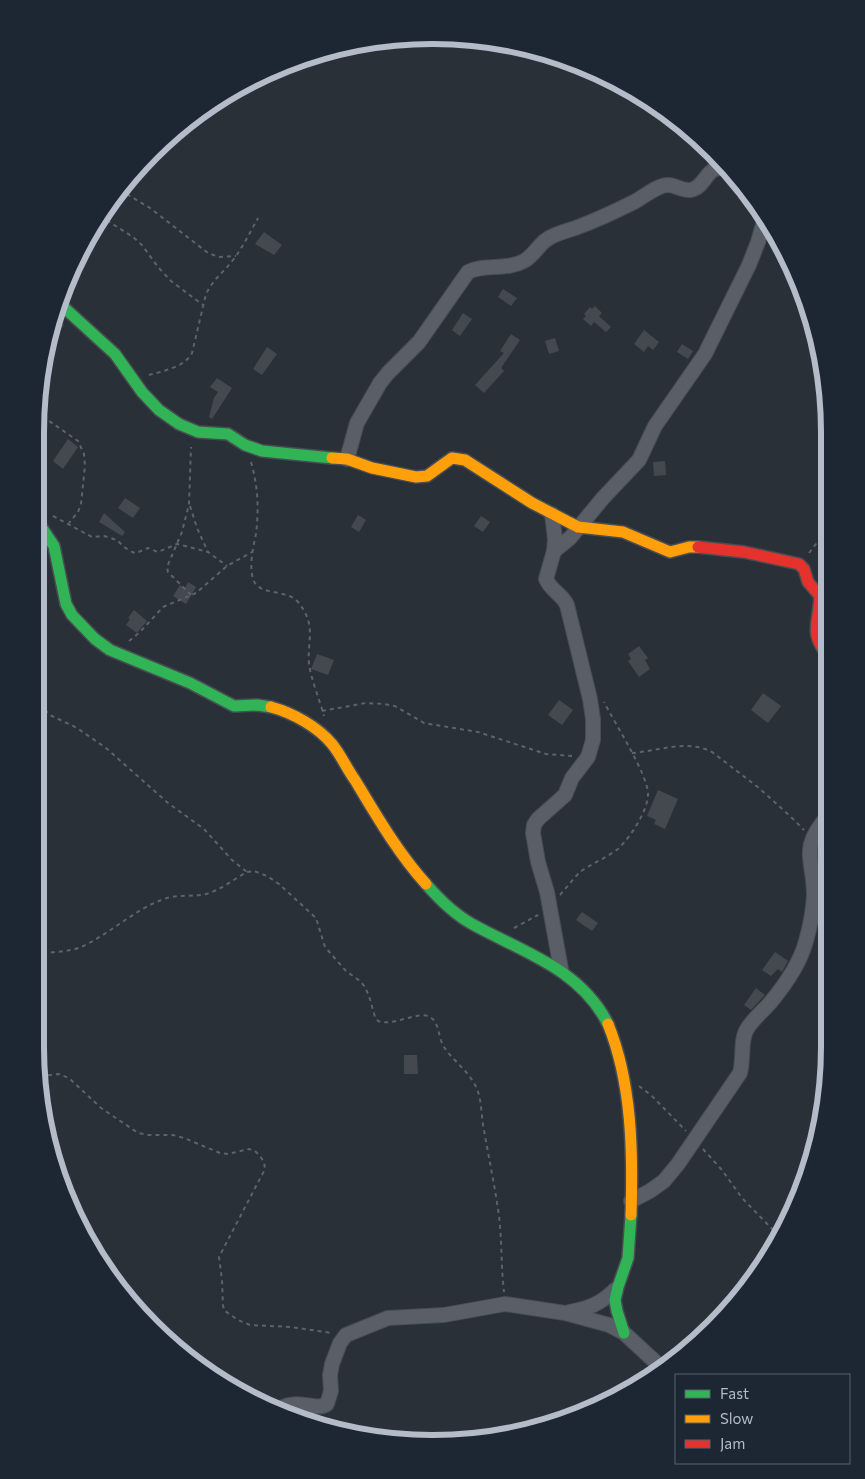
<svg xmlns="http://www.w3.org/2000/svg" width="865" height="1479" viewBox="0 0 865 1479" font-family="Commissioner,sans-serif">
  <rect width="100%" height="100%" fill="#2a3038"/>
  <g fill="#444950">
    <polygon points="264,232 282,245 274,255 255,244"/>
    <polygon points="503,289 517,298 511,306 498,297"/>
    <polygon points="595,306 602,313 599,316 611,327 606,332 594,322 591,326 583,319 586,316 584,314 590,307 592,309"/>
    <polygon points="463,313 472,319 460,336 452,330"/>
    <polygon points="54,317 64,325 48,347 51,329"/>
    <polygon points="644,330 659,342 653,350 648,346 644,352 634,344"/>
    <polygon points="511,334 520,340 501,368 504,371 484,393 475,385 504,353 500,351"/>
    <polygon points="555,338 559,351 549,354 545,341"/>
    <polygon points="682,344 693,351 688,359 677,352"/>
    <polygon points="267,347 277,354 262,375 253,369"/>
    <polygon points="217,378 232,388 212,419 209,417 214,398 218,392 210,387"/>
    <polygon points="68,439 78,447 63,469 53,461"/>
    <polygon points="665,461 666,475 654,476 653,462"/>
    <polygon points="125,498 140,508 133,518 118,508"/>
    <polygon points="104,513 125,532 122,536 99,522"/>
    <polygon points="358,515 366,520 359,532 351,527"/>
    <polygon points="481,516 490,522 483,532 474,526"/>
    <polygon points="188,582 196,587 186,604 173,596 180,585 185,588"/>
    <polygon points="134,610 147,621 137,633 126,625 130,619 128,618"/>
    <polygon points="639,646 648,658 645,660 650,669 639,677 628,661 631,659 628,654"/>
    <polygon points="317,654 334,660 328,675 311,669"/>
    <polygon points="763,693 781,706 768,723 751,710"/>
    <polygon points="559,700 573,710 562,725 548,715"/>
    <polygon points="658,790 678,799 665,829 654,824 656,820 647,816"/>
    <polygon points="582,912 598,923 592,931 576,920"/>
    <polygon points="775,952 788,961 782,972 778,969 771,976 762,970"/>
    <polygon points="756,988 765,995 751,1010 744,1005"/>
    <polygon points="404,1055 417,1055 418,1074 404,1074"/>
  </g>
  <g fill="none" stroke-linecap="round" stroke-linejoin="round">
    <defs>
      <g id="street">
        <path d="M347 459 357 423 380 383 388 373 419 342 468 272C485 263 506 271 524 261 533 256 538 246 546 240 555 233 568 231 578 227 597 220 616 211 634 202 644 197 657 185 668 185 676 185 682 191 690 190 707 188 705 163 727 169"/>
        <path d="M552 514 555 539 554 551 546 579C551 591 562 594 567 605L590 699 593 719V740L588 757 572 778 565 795 538 819 534 825 533 833 538 862 547 892 561 969"/>
        <polyline points="554,551 570,538 603,498 639,460 655,426 705,354 749,265 758,242 765,218"/>
        <path d="M631 1201 650 1191 664 1181 678 1164 740 1073C744 1059 740 1040 747 1029 753 1019 763 1011 770 1003 785 985 800 964 806 941 810 927 813 911 814 896 814 858 798 849 829 815"/>
        <path d="M569 1312C590 1308 600 1304 616 1289"/>
        <path d="M281 1408C300 1398 315 1412 327 1404L331 1391 330 1375 332 1364 340 1343 346 1335 388 1318 444 1315 505 1304 565 1313 609 1325 624 1333 662 1368"/>
      </g>
      <g id="fast">
        <polyline points="58,302 115,354 142,392 159,410 179,424 198,432 228,434 245,445 262,451 332,458"/>
        <polyline points="36,519 54,546 66,604 72,615 95,639 110,650 190,683 234,706 257,705 271,707"/>
        <path d="M426 884C439 899 454 914 472 924 522 952 580 968 608 1024"/>
        <polyline points="624,1333 617,1311 615,1300 618,1287 628,1258 631,1215"/>
      </g>
      <g id="slow">
        <polyline points="332,458 347,459 372,468 416,477 427,476 452,458 465,460 532,503 578,527 623,532 670,552 689,547 698,547"/>
        <path d="M271 707C293 713 318 727 332 744 341 755 347 769 355 780 376 815 398 853 426 884"/>
        <path d="M608 1024C632 1083 633 1152 631 1215"/>
      </g>
      <path id="jam" d="M698 547 744 552 799 564 804 569 808 582 820 596C819 625 808 632 829 657"/>
    </defs>
    <use href="#street" stroke="#484c53" stroke-width="16"/>
    <use href="#fast" stroke="#484c53" stroke-width="14"/>
    <use href="#slow" stroke="#484c53" stroke-width="14"/>
    <use href="#jam" stroke="#484c53" stroke-width="14"/>
    <g stroke="#5d636a" stroke-width="2" stroke-dasharray="4 4" stroke-linecap="butt">
      <polyline points="120,190 150,208 208,253 219,257 236,256"/>
      <polyline points="100,216 133,237 142,245 158,267 171,281 203,305"/>
      <path d="M149 375C163 371 185 367 192 353L206 294C214 278 223 273 233 260 243 247 250 232 258 218"/>
      <polyline points="36,412 78,441 84,454 85,466 81,504 78,512 69,523"/>
      <path d="M251 462C258 486 259 509 256 534 253 548 249 565 253 579 259 597 286 588 298 602 317 625 307 640 309 664 311 679 320 701 324 716"/>
      <polyline points="190,506 197,528 208,552"/>
      <polyline points="53,516 92,537 104,536 117,540 124,547 132,552 136,553 148,548 158,552 177,544 185,546 208,552 227,566"/>
      <polyline points="809,553 819,540 829,519"/>
      <polyline points="191,595 168,572 167,567 182,532 189,504 191,447"/>
      <polyline points="129,641 140,632 163,607 196,593 227,566 252,552"/>
      <polyline points="35,688 44,709 50,715 77,728 106,748 168,803 204,829 232,860 247,872"/>
      <polyline points="322,711 366,703 384,704 395,706 424,723 478,732 546,754 572,756"/>
      <path d="M632 753C659 751 687 739 712 752L759 788 790 816 804 830"/>
      <path d="M560 895C567 887 573 879 580 872 592 863 607 858 619 848 631 836 647 812 648 795 649 776 614 722 604 702"/>
      <polyline points="514,928 538,915"/>
      <path d="M35 955C50 951 67 953 81 947 110 934 135 909 164 899 178 894 193 897 206 894 221 890 234 879 247 872L254 871 267 876 279 884 316 918 325 947 346 971 360 981 365 987 369 996 375 1017 378 1021C392 1027 420 1010 430 1017 440 1023 438 1038 444 1047 454 1062 470 1072 477 1089 482 1101 481 1117 484 1130 489 1159 495 1187 499 1216 502 1241 501 1267 504 1292"/>
      <polyline points="40,1076 59,1074 69,1078 101,1108 138,1133 148,1135 173,1135 184,1138 220,1153 228,1154 249,1149 255,1151 260,1156 264,1162 265,1169 219,1257 222,1280 223,1306 225,1311 238,1320 250,1325 291,1327 332,1333"/>
      <polyline points="639,1086 652,1096 686,1131"/>
      <polyline points="703,1149 722,1170 742,1198 779,1236"/>
    </g>
    <use href="#street" stroke="#5a5e66" stroke-width="14"/>
    <use href="#fast" stroke="#30b455" stroke-width="11"/>
    <use href="#slow" stroke="#ff9f0a" stroke-width="11"/>
    <use href="#jam" stroke="#e5322d" stroke-width="11"/>
  </g>
  <path d="M0 0H865V1479H0ZM432 44H433A388 388 0 0 1 821 432V1047A388 388 0 0 1 433 1435H432A388 388 0 0 1 44 1047V432A388 388 0 0 1 432 44Z" fill="#1d2633" fill-rule="evenodd"/>
  <path fill="none" stroke="#b4bcc9" stroke-width="6" d="M432 44H433A388 388 0 0 1 821 432V1047A388 388 0 0 1 433 1435H432A388 388 0 0 1 44 1047V432A388 388 0 0 1 432 44Z"/>
  <rect x="675" y="1374" width="175" height="90" fill="#1d2633" stroke="#59626f"/>
  <rect x="685" y="1390" width="25" height="8" fill="#30b455" stroke="#59626f"/>
  <text x="720" y="1399" font-size="15" fill="#b4bcc9">Fast</text>
  <rect x="685" y="1415" width="25" height="8" fill="#ff9f0a" stroke="#59626f"/>
  <text x="720" y="1424" font-size="15" fill="#b4bcc9">Slow</text>
  <rect x="685" y="1440" width="25" height="8" fill="#e5322d" stroke="#59626f"/>
  <text x="720" y="1449" font-size="15" fill="#b4bcc9">Jam</text>
</svg>
